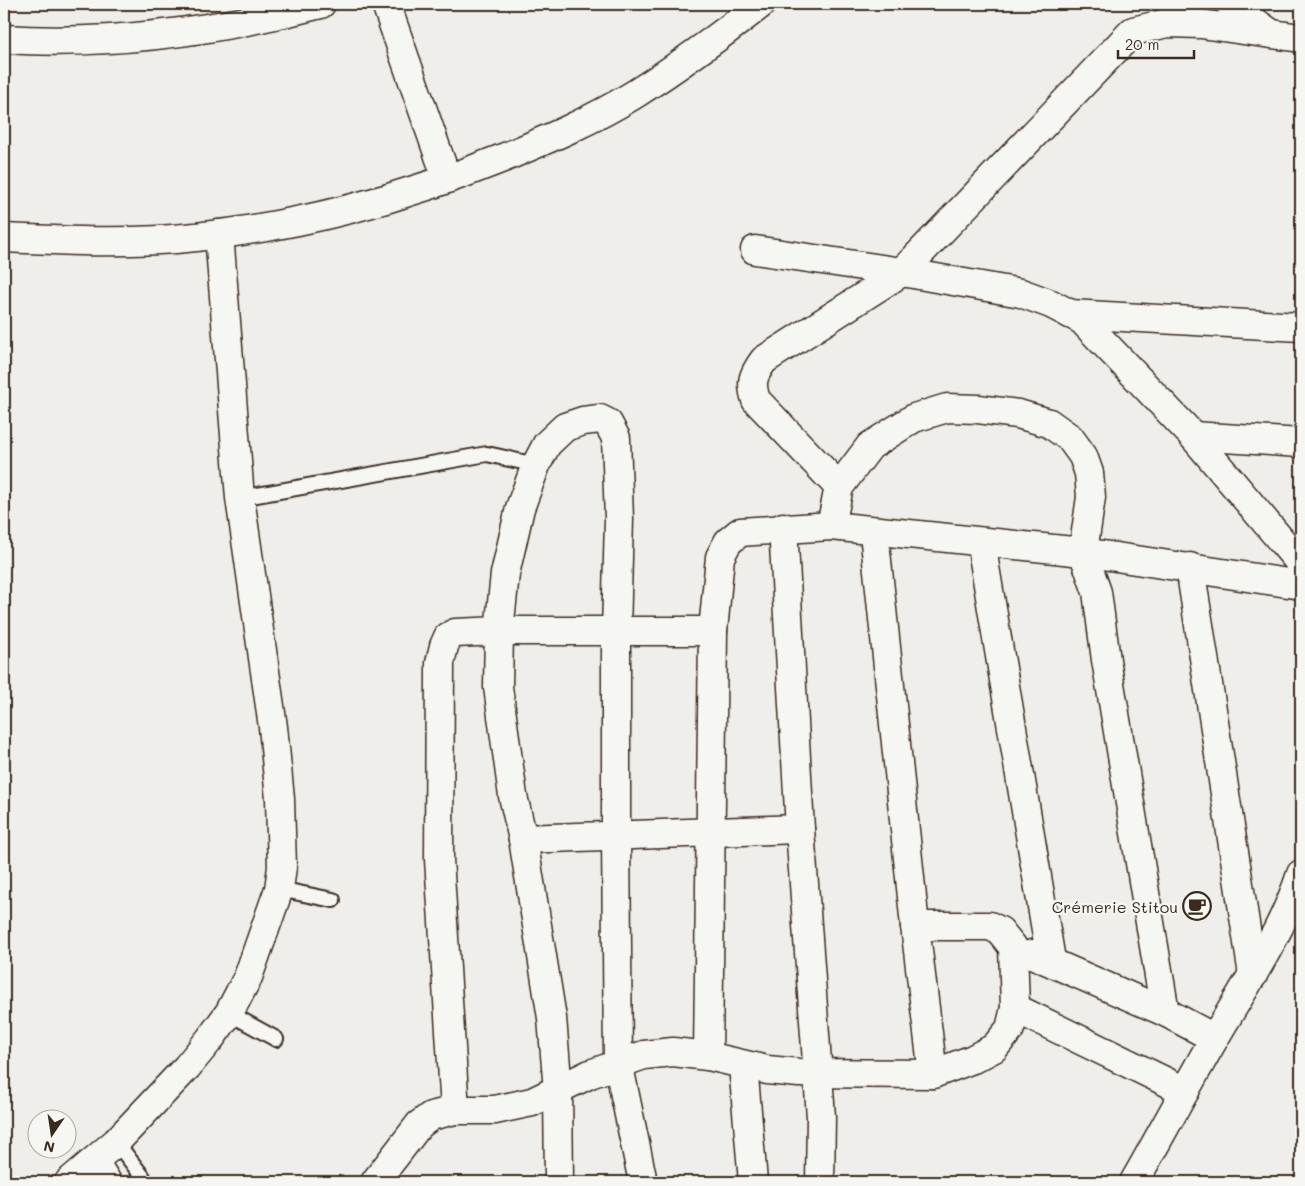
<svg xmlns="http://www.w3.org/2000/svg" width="1305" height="1186" viewBox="0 0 1305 1186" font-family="Mali,sans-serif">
  <rect width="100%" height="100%" fill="#efeeea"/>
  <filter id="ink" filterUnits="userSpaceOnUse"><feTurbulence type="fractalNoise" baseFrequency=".02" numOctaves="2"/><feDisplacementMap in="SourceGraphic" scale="10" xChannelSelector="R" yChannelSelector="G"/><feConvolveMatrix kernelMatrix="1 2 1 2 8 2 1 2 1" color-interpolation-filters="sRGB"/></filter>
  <g filter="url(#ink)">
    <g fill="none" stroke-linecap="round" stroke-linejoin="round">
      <defs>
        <g id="service">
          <polyline points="240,498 487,454 536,465"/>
          <polyline points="279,889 333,900"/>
          <polyline points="229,1013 276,1039"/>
          <polyline points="116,1142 143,1177"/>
        </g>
        <g id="minor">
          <polyline points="386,4 447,179"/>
          <polyline points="1230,4 1269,32"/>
          <path d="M4 39C111 46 217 31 321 4"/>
          <path d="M4 238C67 241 132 244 196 237 304 225 401 199 503 158 548 139 593 120 635 94 679 66 720 36 761 4"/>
          <polyline points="755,250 902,272 1021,293 1051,304 1082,320 1193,436 1301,564"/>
          <polyline points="1070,314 1301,327"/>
          <polyline points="1193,436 1301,443"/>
          <path d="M839 487 756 400C750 382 753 375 764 360L902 272 1133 31 1167 23 1201 24 1301 38"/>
          <polyline points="831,526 839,487 870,446 914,418 947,408 978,409 1018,414 1049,423 1070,438 1083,456 1089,473 1091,497 1083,552 1097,592 1106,660 1165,1012"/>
          <polyline points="783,527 800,829 821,1117 820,1182"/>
          <polyline points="874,532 915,926 933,1074"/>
          <polyline points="981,543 1051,960"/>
          <polyline points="1190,567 1253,975"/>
          <polyline points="523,839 800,829"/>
          <polyline points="1032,954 1165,1012 1214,1038"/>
          <polyline points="1015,1008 1185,1091"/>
          <polyline points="708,1056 713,631 720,557 728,542 740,532 831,526 1083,552 1301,585"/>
          <polyline points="743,1065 753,1182"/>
          <polyline points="455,1110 439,859 440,663 444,646 448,637 455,633 499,631 713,631"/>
          <polyline points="94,1161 107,1182"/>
          <polyline points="69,1182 116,1142 187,1067 210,1039 229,1013 248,977 279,889 282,867 280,799 273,727 240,498 219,234"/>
          <polyline points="375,1182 419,1125 431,1116 455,1110 495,1110 532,1102 590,1074 644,1055 673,1052 708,1056 767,1070 799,1073 933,1074 973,1059 994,1048 1010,1029 1015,1008 1013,947 1000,931 990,926 915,926"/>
          <polyline points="559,1182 558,1091 552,1018 523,839 513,796 498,687 499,631 505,574 520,508 536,465 547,444 565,427 583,421 600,419 608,423 616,438 619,519 616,632 616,836 618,1062 643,1182"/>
          <path d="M1134 1182C1161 1135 1187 1086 1214 1039 1245 986 1282 933 1301 874"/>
        </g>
      </defs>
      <use href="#service" stroke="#3b2a1e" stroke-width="18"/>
      <use href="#minor" stroke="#3b2a1e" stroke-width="31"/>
      <use href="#service" stroke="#f6f6f2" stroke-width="14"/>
      <use href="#minor" stroke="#f6f6f2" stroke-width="28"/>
    </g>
  </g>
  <defs>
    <symbol id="cafe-ring" viewBox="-11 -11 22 22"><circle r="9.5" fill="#f6f6f2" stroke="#3b2a1e" stroke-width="1.5"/><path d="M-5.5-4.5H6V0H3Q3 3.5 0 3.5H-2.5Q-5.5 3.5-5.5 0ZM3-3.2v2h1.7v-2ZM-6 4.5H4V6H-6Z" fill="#3b2a1e"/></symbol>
  </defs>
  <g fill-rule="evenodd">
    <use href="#cafe-ring" x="1181" y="890" width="32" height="32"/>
  </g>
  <g text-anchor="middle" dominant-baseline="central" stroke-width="4.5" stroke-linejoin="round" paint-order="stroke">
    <g font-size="16" fill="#3b2a1e" stroke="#f6f6f2" text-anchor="end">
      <text x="1178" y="906">Crémerie Stitou</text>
    </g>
  </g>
  <rect width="1305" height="1186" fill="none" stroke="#f6f6f2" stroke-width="20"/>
  <rect x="10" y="10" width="1285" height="1166" fill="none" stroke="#3b2a1e" stroke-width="2" filter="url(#ink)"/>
  <g transform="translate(52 1134) rotate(193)"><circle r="24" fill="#f6f6f2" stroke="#aba49d"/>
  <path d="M0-4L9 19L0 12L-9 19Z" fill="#3b2a1e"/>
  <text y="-8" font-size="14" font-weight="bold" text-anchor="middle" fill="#3b2a1e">N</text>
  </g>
  <path d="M1118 50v8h76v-8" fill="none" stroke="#3b2a1e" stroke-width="2.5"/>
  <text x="1125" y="50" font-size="15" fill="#3b2a1e" stroke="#f6f6f2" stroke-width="4" paint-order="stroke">20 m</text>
</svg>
